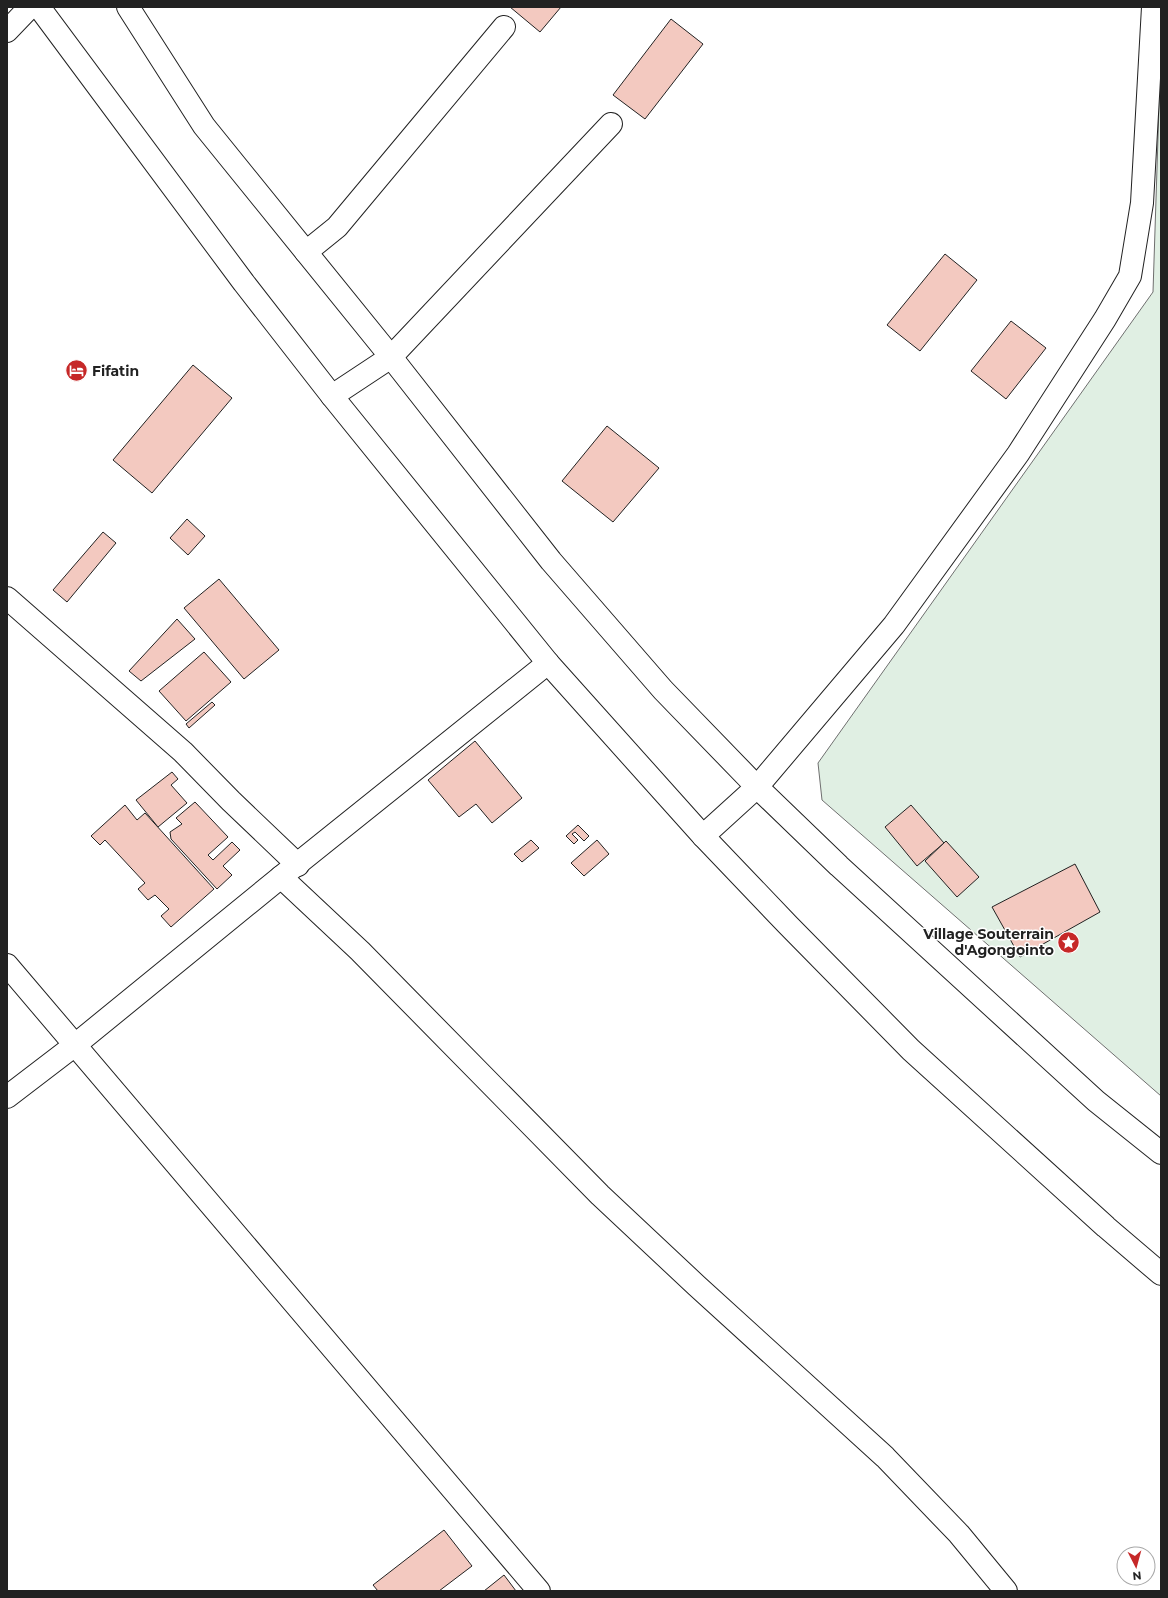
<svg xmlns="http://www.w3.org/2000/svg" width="1168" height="1598" viewBox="0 0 1168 1598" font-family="Montserrat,sans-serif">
  <rect width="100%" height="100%" fill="#fff"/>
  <polygon fill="#e0efe3" stroke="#6f6f6f" points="1161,45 1161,1096 822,800 818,763 1153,292"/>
  <g fill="#f3c9c0" stroke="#222">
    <polygon points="510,7 561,7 540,32"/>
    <polygon points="671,19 703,44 645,119 613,95"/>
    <polygon points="945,254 977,280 920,351 887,325"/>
    <polygon points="1011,321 1046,348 1006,399 971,371"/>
    <polygon points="193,365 232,398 152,493 113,460"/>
    <polygon points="607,426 659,468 613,522 562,481"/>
    <polygon points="187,519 205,536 188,555 170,538"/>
    <polygon points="103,532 116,543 67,602 53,590"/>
    <polygon points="219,579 279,650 244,679 184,608"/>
    <polygon points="177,619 195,639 141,681 129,671"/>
    <polygon points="204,652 231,682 186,721 159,691"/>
    <polygon points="212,702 215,705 189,728 186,724"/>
    <polygon points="475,741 522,798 492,823 476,804 459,817 428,780"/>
    <polygon points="172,772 178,779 171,785 187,803 158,827 136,800"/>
    <polygon points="195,802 228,837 208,855 213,860 232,842 240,850 223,866 232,875 217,889 171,839 170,832 182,824 176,818"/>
    <polygon points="125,805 137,820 145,813 214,889 171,927 161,916 169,909 155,895 148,900 138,889 145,883 105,840 100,845 91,836"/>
    <polygon points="911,805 944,843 917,866 885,827"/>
    <polygon points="578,825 589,836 584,841 575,832 572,834 578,840 574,844 566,836"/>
    <polygon points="531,840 539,848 522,862 514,854"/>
    <polygon points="597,840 609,854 584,876 571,863"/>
    <polygon points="946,841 979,877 957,897 925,861"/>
    <polygon points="1075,864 1100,912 1020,957 992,907"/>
    <polygon points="444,1530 472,1566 439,1591 378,1591 373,1585"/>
    <polygon points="504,1575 516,1591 484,1591"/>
  </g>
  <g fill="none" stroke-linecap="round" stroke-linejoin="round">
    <defs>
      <g id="street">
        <polyline points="128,7 204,126 391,357 551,561 663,690 757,787 839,866 1096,1101 1161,1153"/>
        <polyline points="7,31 30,7"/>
        <polyline points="306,252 337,227 504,27"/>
        <polyline points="332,396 391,357 611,124"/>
        <polyline points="7,598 183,752 231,801 298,865"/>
        <polyline points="703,836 757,787 894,625 1018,454 1105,319 1130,276 1142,203 1153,7"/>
        <polyline points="281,877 360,951 600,1195 697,1286 885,1457 959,1534 1006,1591"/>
        <polyline points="7,965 539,1591"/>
        <polyline points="7,1097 75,1045 281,877 548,663"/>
      </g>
      <polyline id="secondary" points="39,7 244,283 332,396 548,663 703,836 788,925 911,1050 1106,1227 1161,1274"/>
    </defs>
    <use href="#street" stroke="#222" stroke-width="24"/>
    <use href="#secondary" stroke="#222" stroke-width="24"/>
    <use href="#street" stroke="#fff" stroke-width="22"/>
    <use href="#secondary" stroke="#fff" stroke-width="22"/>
  </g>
  <defs>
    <symbol id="hotel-disc" viewBox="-11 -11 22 22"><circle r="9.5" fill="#c62828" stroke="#fff"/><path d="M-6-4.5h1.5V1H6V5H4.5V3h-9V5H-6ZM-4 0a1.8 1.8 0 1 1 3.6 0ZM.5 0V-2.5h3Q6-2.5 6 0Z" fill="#fff"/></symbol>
    <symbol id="sight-disc" viewBox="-11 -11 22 22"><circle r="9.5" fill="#c62828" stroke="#fff"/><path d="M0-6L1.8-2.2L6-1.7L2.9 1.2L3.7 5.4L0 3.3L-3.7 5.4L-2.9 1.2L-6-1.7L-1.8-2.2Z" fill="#fff"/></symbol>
  </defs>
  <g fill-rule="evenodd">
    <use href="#hotel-disc" x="64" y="358" width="25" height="25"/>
    <use href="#sight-disc" x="1056" y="930" width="25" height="25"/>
  </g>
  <g text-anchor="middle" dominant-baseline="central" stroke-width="3" stroke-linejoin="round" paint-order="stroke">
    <g font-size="14" font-weight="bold" fill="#222" stroke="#fff" text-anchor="start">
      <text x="92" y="371">Fifatin</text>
      <text x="1054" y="934" text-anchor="end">Village Souterrain<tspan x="1054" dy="16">d'Agongointo</tspan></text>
    </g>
  </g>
  <rect width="1168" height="1598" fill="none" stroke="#222222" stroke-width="16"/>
  <g transform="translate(1136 1566) rotate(174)"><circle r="19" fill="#ffffff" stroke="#a7a7a7"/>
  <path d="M0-3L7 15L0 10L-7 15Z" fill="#c62828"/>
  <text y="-6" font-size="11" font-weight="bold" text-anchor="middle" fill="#222222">N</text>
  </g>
</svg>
